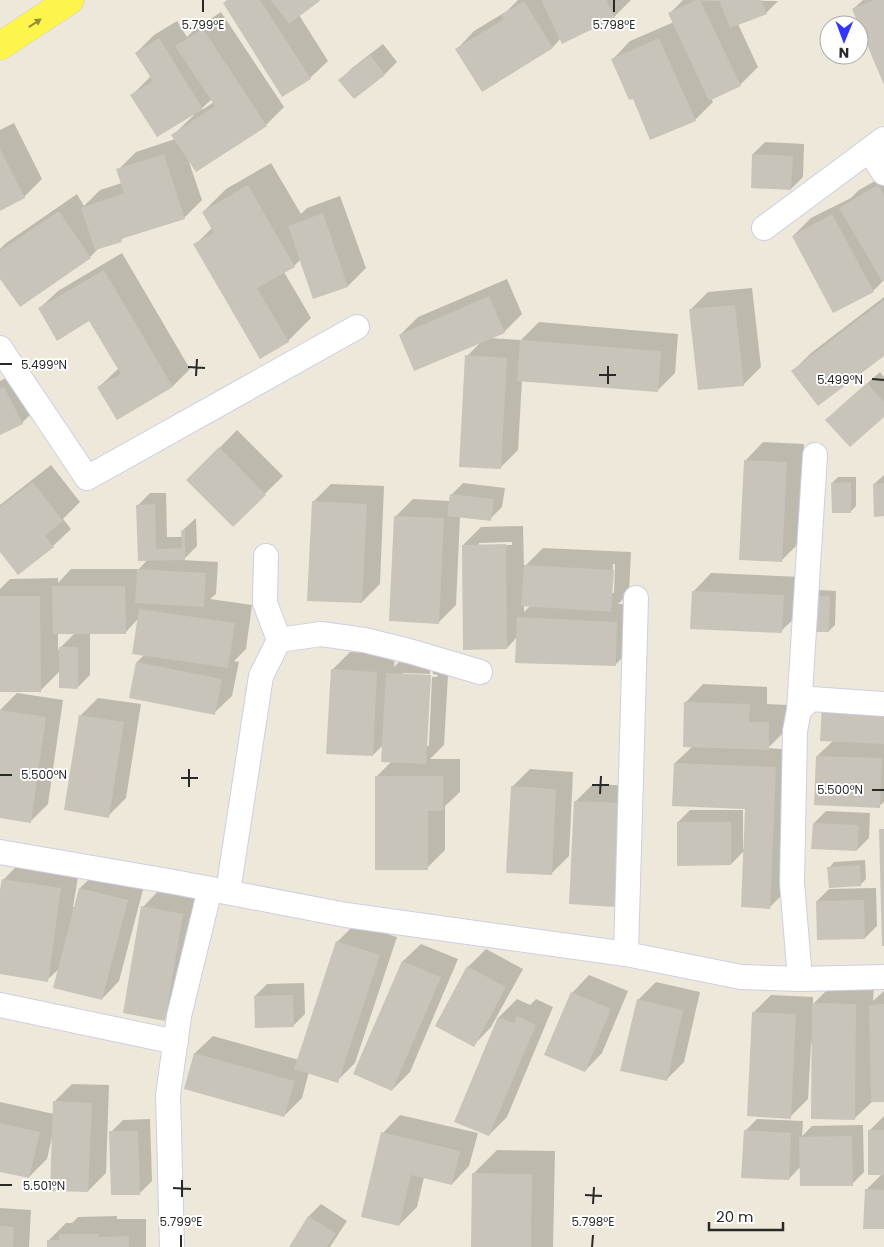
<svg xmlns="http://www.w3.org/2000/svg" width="884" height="1247" viewBox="0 0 884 1247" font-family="Poppins,sans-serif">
  <rect width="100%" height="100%" fill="#ede8d9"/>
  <g fill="#0003" fill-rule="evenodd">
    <polygon points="227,0 319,0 299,15 328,61 310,78"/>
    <polygon points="518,0 631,0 614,17 561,38 553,47 482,90 457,49 474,31 507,11"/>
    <polygon points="683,0 778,1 766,13 738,24 758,67 740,85 711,98 713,102 695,120 633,97 613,59 630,41 674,22 669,14"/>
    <polygon points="863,0 884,0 884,82 853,9"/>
    <path d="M221 12 284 107 266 125 189 162 202 200 184 218 125 237 121 240 100 247 90 257 0 277V249L6 243 77 194 84 206 100 190 122 183 118 170 136 152 175 139 173 135 194 115 132 95 151 76 136 53 154 35 177 21 187 37 195 29ZM212 99 214 102 202 110 201 109Z"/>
    <polygon points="383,44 397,62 385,74 354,98 340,80 352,68"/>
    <polygon points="14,123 42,179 24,197 0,209 0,130"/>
    <polygon points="765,142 804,144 803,177 791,189 753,154"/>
    <polygon points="271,163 301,214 307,208 340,196 366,268 348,286 314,297 301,259 294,266 284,272 311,318 288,341 195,245 212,228 203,212 226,189"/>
    <polygon points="884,176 884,280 873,291 793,236 811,218 851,198 859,190"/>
    <polygon points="122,253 190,369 173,386 117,418 99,387 119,368 90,320 40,308 58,291"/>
    <polygon points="507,279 522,314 504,332 488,338 521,340 539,322 678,334 675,373 657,391 522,380 518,450 500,468 467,356 481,342 400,335 418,317"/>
    <polygon points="752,288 761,367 743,385 690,310 708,292"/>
    <polygon points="884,297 884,354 793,371 811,353"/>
    <polygon points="22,370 40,405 22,423 0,433 0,381"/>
    <polygon points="880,372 884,377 884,416 839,408"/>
    <polygon points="237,430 283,476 233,525 188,480"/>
    <polygon points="763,442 804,444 799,543 781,561 746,460"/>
    <polygon points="51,465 80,502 63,519 71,529 53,546 0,550 0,505"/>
    <polygon points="884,475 884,515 874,484"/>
    <polygon points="838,477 856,477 856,506 850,512 832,483"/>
    <polygon points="463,483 505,488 502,507 490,519 460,516 456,605 438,623 395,517 413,499 450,501 451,495"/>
    <polygon points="331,484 384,486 380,584 362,602 313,502"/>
    <path d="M150 493H166L167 537H183V530L196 518 197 546 183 560 218 562 216 594 210 599 252 605 246 649 234 661 239 662 232 696 214 713 137 662 145 654 138 619 125 633H90V675L78 687 60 671 40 691 0 692V589L10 579 58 578V583L71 569H139L148 559 138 505ZM58 633H75L58 650Z"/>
    <path d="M523 526 524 567 543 548 631 552 629 593 618 604H635L633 647 615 665 517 637 507 648 463 545 481 527ZM512 542V545L479 546V543ZM613 564H615L614 593H611ZM524 605 530 606 524 612Z"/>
    <polygon points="711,573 801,577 799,614 781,631 694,591"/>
    <polygon points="819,590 836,591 835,625 829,631 813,596"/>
    <path d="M350 652 395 654 394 667 405 656 449 658 444 745 430 759H460V792L445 806V850L427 868 376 777 392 761 384 744 373 755 332 670ZM430 669H433V674L438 675 437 677H432L429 746H426L402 673 430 674Z"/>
    <polygon points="703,684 767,687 767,704 787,705 786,730 768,748 793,750 787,890 769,908 745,850 731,864 678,822 690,810 743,810 743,849 745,849 747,808 675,763 693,746 686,702"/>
    <polygon points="17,693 63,700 48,804 30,822 0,817 0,710"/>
    <polygon points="884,693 884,802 879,806 817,756"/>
    <polygon points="98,698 141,704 126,798 108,816 80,716"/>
    <polygon points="530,769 573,772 569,856 551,874 512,787"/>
    <polygon points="593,784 637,786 633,887 615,905 575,802"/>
    <polygon points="826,811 870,813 869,838 857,850 814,823"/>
    <polygon points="865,860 866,879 860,885 829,868 834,862"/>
    <polygon points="21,862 79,871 73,907 75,907 80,888 98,871 145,882 119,981 102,999 60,968 47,980 0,973 0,898 3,880"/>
    <polygon points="876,888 877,926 865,938 817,901 829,889"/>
    <polygon points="160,889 200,896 182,1001 164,1019 143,907"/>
    <polygon points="355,924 397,937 355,1063 337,1081 309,1072 302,1098 284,1116 185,1088 195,1053 213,1036 299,1060 337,942"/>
    <polygon points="421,944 458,959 410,1072 392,1090 355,1074 403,961"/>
    <polygon points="486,949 523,969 491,1027 474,1045 468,967"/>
    <polygon points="589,975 628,991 602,1053 585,1071 572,993"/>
    <polygon points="656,982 700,992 684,1062 666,1080 638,1000"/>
    <polygon points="304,983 305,1014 293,1026 255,996 267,984"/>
    <polygon points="831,986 874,986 873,1001 884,991 884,1100 873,1101 855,1118 813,1044 811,1043 808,1099 790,1117 753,1013 771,995 813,997 813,1004"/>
    <polygon points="517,999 530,1005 536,999 553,1007 507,1117 489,1135 498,1018"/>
    <polygon points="72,1084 109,1085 106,1173 88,1191 52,1137 47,1159 29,1177 0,1171 0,1102 54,1114 54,1102"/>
    <polygon points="400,1115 478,1133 469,1166 452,1184 424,1177 417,1207 399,1225 383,1133"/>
    <polygon points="884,1116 884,1228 867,1189 882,1174 869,1131"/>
    <polygon points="150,1119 152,1181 140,1193 111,1132 123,1120"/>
    <polygon points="757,1119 803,1121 802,1136 812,1126 863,1125 864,1172 852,1184 801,1166 789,1179 745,1131"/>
    <polygon points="497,1150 555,1151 553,1247 472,1247 474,1173"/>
    <polygon points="321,1204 347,1221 330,1247 290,1247 309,1216"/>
    <polygon points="0,1208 31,1210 29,1247 0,1247"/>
    <polygon points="117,1216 117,1219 146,1219 146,1247 48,1247 48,1241 66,1223 72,1223 78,1217"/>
  </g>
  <g fill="#c8c4b9">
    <polygon points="227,0 260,0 311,79 282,97 223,3"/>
    <polygon points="271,0 321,0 289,24"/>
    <polygon points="541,0 606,0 615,18 562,44"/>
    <polygon points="697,0 700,0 741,86 709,101 668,13"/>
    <polygon points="719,0 761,0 767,14 730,28"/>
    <polygon points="874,0 884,0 884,85 852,9"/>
    <polygon points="524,1 553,48 482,92 455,49 504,19 501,15"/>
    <polygon points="203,29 267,126 196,172 171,135 215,106 175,46"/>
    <polygon points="159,38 203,109 157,137 130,95 153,81 135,53"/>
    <polygon points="659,38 696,121 650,140 633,99 629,100 611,59"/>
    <polygon points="370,55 385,75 354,99 338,80"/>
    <polygon points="0,149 25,198 0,211"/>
    <polygon points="164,154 185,219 121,239 122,242 95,250 81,208 124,193 116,169"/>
    <polygon points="752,154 793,156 791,190 751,188"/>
    <polygon points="248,185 295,267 257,288 289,342 260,359 193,244 214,233 202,212"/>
    <polygon points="878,185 884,195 884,280 882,281 839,208"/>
    <polygon points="59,211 91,258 20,307 0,279 0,251"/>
    <polygon points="323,213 348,287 313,299 288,226"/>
    <polygon points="832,214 874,292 833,313 792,236"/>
    <polygon points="104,270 173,387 117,420 97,387 121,374 89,321 57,341 38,308"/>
    <polygon points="489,296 505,333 414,371 399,335"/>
    <polygon points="884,300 884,356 818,406 791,371"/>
    <polygon points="735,305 744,386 698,390 689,309"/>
    <polygon points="520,340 661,351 658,392 517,381"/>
    <polygon points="465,355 507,358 501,469 459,467"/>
    <polygon points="867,383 884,402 884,417 850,447 825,420"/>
    <polygon points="4,387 23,424 0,435 0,389"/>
    <polygon points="219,447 266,495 233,527 186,480"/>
    <polygon points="744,460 787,462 782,562 739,560"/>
    <polygon points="33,482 63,521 45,536 54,547 18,575 0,552 0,507"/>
    <polygon points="851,482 851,513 832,513 831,483"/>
    <polygon points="884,483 884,516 874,517 873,484"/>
    <polygon points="450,494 494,499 491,521 447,516"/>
    <polygon points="312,501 367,504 362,603 307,601"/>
    <polygon points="155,504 156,549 182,548 181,530 185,530 185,560 138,561 136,505"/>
    <polygon points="394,516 444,518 439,624 389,621"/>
    <polygon points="506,544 507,649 463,650 462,545"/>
    <polygon points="524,565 614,570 611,612 521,606"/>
    <polygon points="137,569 206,573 204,607 135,603"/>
    <polygon points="52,586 125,586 126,634 53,634"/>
    <polygon points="692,591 784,595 782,633 690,629"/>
    <polygon points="0,596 40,596 41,692 0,692"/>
    <polygon points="812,596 830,596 829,632 811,632"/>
    <polygon points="139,609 235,623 228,668 132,654"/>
    <polygon points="517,617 617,622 616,666 515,663"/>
    <polygon points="59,647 78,647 78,689 59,688"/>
    <polygon points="136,662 222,679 215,715 129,698"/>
    <polygon points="331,669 377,672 373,756 326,754"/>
    <polygon points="386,673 431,675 426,764 381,762"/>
    <polygon points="684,702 750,704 749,722 769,722 769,750 683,747"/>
    <polygon points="822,702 884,705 884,744 820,741"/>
    <polygon points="0,710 46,717 31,823 0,818"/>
    <polygon points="79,715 124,722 109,818 64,810"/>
    <polygon points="816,756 882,758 880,808 814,805"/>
    <polygon points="674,763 776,767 770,909 741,907 745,809 672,806"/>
    <polygon points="375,776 443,776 443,811 428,811 428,870 375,870"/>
    <polygon points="511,786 556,789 552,875 506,873"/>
    <polygon points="574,801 620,803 615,907 569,904"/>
    <polygon points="677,822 731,822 731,865 677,866"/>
    <polygon points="813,823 859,825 857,851 811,849"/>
    <polygon points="879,829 884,829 884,946 882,946"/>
    <polygon points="860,865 861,886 829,888 827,867"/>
    <polygon points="2,879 61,888 48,982 0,974 0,890"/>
    <polygon points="79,888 128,900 102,1000 53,988"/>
    <polygon points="864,900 865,939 817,940 816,901"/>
    <polygon points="141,906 183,914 165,1021 123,1013"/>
    <polygon points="336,941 380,955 338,1083 294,1069"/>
    <polygon points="402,961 441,977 392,1091 353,1074"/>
    <polygon points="467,966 506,987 474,1047 435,1026"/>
    <polygon points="571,992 611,1009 585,1072 544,1055"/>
    <polygon points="293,995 294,1027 255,1028 254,996"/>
    <polygon points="637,999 683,1010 667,1081 620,1071"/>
    <polygon points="812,1003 856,1004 855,1120 811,1119"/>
    <polygon points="884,1004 884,1102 871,1102 869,1005"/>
    <polygon points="752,1012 796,1014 791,1119 747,1116"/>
    <polygon points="517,1016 536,1025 489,1136 454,1122 498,1017 514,1023"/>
    <polygon points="194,1053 295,1081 284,1117 184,1089"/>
    <polygon points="53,1101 92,1103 88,1192 50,1191"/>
    <polygon points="0,1123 40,1132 29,1178 0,1172"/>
    <polygon points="744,1130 791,1133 789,1180 741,1178"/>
    <rect x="868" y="1130" width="16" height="45"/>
    <polygon points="109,1131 138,1131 140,1195 111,1195"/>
    <polygon points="381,1132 460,1151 452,1185 411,1175 399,1226 361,1217"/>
    <polygon points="852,1136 853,1186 800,1186 799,1137"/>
    <polygon points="472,1173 532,1174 531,1247 471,1247"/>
    <polygon points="865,1189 884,1190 884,1229 863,1229"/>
    <polygon points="308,1216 336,1233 327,1247 289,1247"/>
    <polygon points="0,1226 14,1227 13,1247 0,1247"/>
    <polygon points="59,1234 99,1234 99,1237 129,1236 129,1247 47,1247 47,1240 59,1240"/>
  </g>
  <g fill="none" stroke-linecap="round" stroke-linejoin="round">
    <defs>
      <g id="minor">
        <polyline points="869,150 884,173"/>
        <polyline points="764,228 884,139"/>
        <polyline points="0,348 87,478 357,327"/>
        <polyline points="266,556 265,603 279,640"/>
        <polyline points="799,710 815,455"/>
        <polyline points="0,852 174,882 346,915 626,954 741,977 800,979 884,977"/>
        <polyline points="228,892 261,676 279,640 321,634 364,640 409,651 480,672"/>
        <polyline points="626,954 636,598"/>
        <polyline points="800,979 792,883 795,731 799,710 811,699 884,704"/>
        <polyline points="0,1005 176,1042"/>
        <polyline points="172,1247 168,1095 179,1016 210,889"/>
      </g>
      <polyline id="major" points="0,46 70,0"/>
    </defs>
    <use href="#minor" stroke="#cecee4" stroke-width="26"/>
    <use href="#major" stroke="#ccc" stroke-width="29"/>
    <use href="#minor" stroke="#fff" stroke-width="24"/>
    <use href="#major" stroke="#fef54c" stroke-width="28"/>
  </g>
  <defs><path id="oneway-solid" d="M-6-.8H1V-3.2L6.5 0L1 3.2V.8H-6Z" transform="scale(1.25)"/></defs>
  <use fill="#948f3a" href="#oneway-solid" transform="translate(35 23) rotate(-33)"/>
  <path fill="none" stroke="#292929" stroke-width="2" d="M203 12V0M614 12V0M0 364H12M188 367 205 368M599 375H616M196 376 197 359M872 379 884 380M608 384V366M0 775H12M181 778H198M592 785H609M189 787V769M872 790H884M600 794 601 776M0 1185H12M173 1188 191 1189M585 1195 602 1196M182 1197V1180M593 1204 594 1187M181 1247V1235M592 1247 593 1235"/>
  <g font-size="12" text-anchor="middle" fill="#292929" stroke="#fff" stroke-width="4" stroke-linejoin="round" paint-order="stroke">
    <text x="203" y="29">5.799°E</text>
    <text x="614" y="29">5.798°E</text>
    <text x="44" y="369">5.499°N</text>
    <text x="840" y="384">5.499°N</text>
    <text x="44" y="779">5.500°N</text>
    <text x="840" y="794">5.500°N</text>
    <text x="44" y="1190">5.501°N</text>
    <text x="181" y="1226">5.799°E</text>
    <text x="593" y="1226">5.798°E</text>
  </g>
  <g transform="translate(844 40) rotate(181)"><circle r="24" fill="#ffffff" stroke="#a9a9a9"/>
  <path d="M0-4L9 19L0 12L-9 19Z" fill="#3334ff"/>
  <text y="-8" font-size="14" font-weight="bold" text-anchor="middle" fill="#292929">N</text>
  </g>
  <path d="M709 1222v8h74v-8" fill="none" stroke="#292929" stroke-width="2.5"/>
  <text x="716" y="1222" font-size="15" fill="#292929" stroke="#ffffff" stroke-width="4" paint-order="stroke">20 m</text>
</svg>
